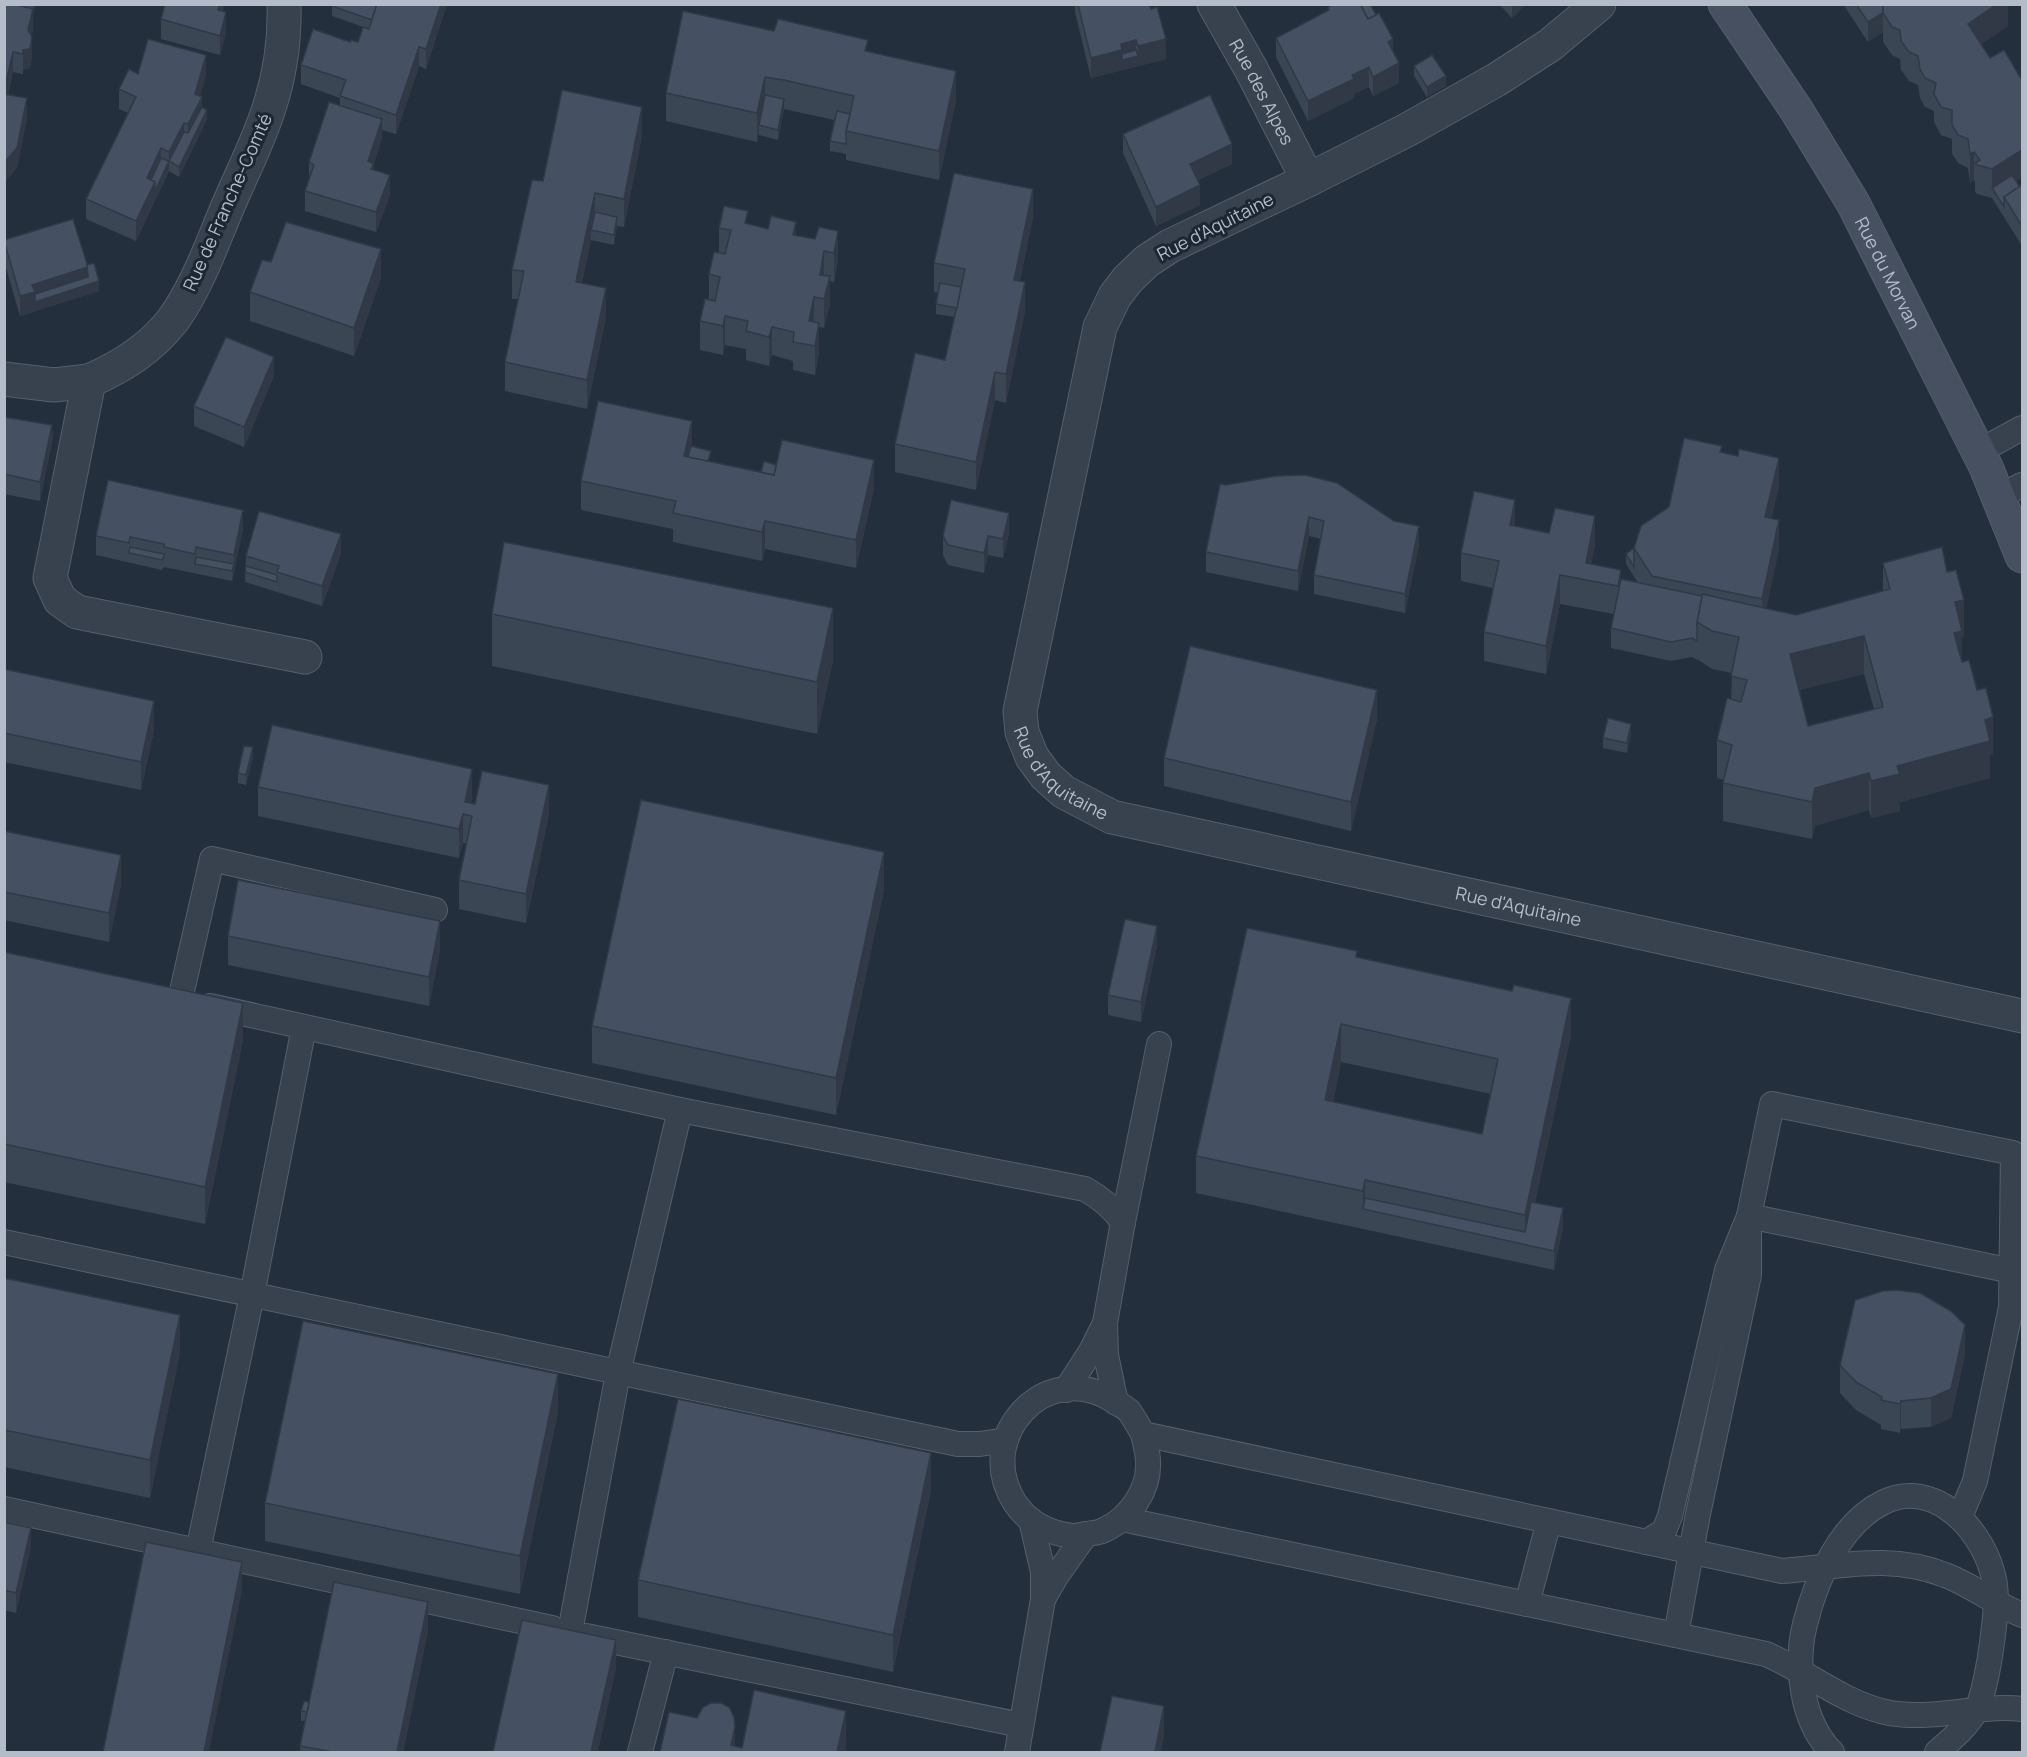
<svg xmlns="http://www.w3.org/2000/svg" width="2027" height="1757" viewBox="0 0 2027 1757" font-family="Manrope,sans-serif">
  <rect width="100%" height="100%" fill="#242f3e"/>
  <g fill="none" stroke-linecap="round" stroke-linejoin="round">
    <defs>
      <g id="lane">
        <polyline points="1978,452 2022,428"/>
        <polyline points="1998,497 2022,485"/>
        <polyline points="180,1000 212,859 435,910"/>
        <polyline points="210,1006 680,1110"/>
        <polyline points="1749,1216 2012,1271"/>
        <polyline points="4,1242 958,1444 980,1444 1006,1440"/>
        <polyline points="1066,1390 1091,1351 1104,1325"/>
        <polyline points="1116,1403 1106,1355 1105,1323 1123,1222 1159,1044"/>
        <path d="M1143 1434C1145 1443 1148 1453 1148 1461 1150 1490 1129 1519 1104 1530 1099 1533 1092 1533 1086 1534 1081 1535 1077 1536 1072 1536 1050 1533 1028 1523 1015 1503 972 1436 1048 1357 1114 1401 1119 1404 1125 1407 1129 1411 1134 1418 1139 1427 1143 1434L1782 1571C1839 1567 1890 1553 1945 1575 1972 1585 1995 1604 2022 1615"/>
        <polyline points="4,1509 552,1628"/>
        <path d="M1122 1519 1766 1654C1806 1671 1842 1702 1885 1712 1931 1722 1977 1704 2022 1709"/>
        <polyline points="1646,1542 1664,1531 1670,1516 1727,1270 1749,1216 1772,1104 2013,1153 2011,1307 1975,1481 1960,1517"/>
        <polyline points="198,1551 252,1295 304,1027"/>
        <polyline points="1043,1599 1057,1575 1086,1534"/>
        <polyline points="1527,1604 1549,1521"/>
        <path d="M570 1632 618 1373 680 1110 1085 1189C1101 1198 1112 1207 1123 1222"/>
        <polyline points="1676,1635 1698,1514 1749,1275 1749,1227"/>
        <polyline points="586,1636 1021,1725"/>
        <polyline points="640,1752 666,1652"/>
        <polyline points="1017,1752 1043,1599 1043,1572 1031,1520"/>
        <path d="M1832 1752C1801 1722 1795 1664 1805 1624 1816 1580 1840 1523 1884 1502 1933 1479 1979 1526 1992 1571 1999 1594 1995 1619 1992 1643 1990 1659 1984 1694 1977 1709 1968 1726 1951 1740 1937 1752"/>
      </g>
      <g id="street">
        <path d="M284 4C285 39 280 75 269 108 258 143 239 179 225 213 210 249 196 288 173 320 150 349 123 366 89 381L50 578 60 600 77 612 305 657"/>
        <path id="s1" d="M1214 4 1251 69 1308 180"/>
        <path id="s2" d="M1599 4 1550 45 1496 80 1407 130 1308 180 1170 246 1147 261 1128 279 1115 296 1100 327 1020 711 1022 732 1032 757 1046 776 1064 792 1112 817 2022 1016"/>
        <polyline points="4,379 54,385 89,381"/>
      </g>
      <g id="secondary">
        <path id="s3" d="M1725 4 1797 111 1853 203 1986 467 2022 556"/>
      </g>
    </defs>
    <use href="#lane" stroke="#565f6c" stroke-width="26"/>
    <use href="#street" stroke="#565f6c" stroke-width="35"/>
    <use href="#secondary" stroke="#565f6c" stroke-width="35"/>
    <use href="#lane" stroke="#38414e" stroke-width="24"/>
    <use href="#street" stroke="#38414e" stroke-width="33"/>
    <use href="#secondary" stroke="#465061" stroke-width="33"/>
  </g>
  <g fill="#3b4654" fill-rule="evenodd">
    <polygon points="4,4 36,4 33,14 33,28 31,36 32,57 30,68 23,70 23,74 13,72 8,94 27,118 17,168 4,183"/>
    <polygon points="332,4 447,4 426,69 419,66 396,134 382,130 382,138 374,164 374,170 390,195 376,232 305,211 305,191 309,181 309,162 340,105 340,98 301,84 301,65 350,42 358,42 369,29 332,16"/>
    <polygon points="1075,4 1149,4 1166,59 1091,78 1075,12"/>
    <polygon points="1499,4 1526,4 1512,18"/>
    <polygon points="1843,4 2008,4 2008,26 1981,44 2017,182 2020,187 2022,185 2022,246 1992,198 1977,194 1975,192 1975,182 1974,180 1970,183 1968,168 1958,163 1952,154 1952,139 1941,135 1934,122 1934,111 1925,107 1920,98 1918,85 1909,81 1901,70 1900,59 1892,55 1883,42 1883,32 1868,42"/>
    <polygon points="1328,7 1393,51 1399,83 1373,96 1369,87 1354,94 1354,98 1308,121 1276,57 1276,38 1328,11"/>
    <polygon points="223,11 226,32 220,55 161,39 161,19"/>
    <polygon points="868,52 956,100 939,180 846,160 846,154 830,151 830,141 834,120 784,109 778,140 759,135 759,132 757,142 666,121 666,93"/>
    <polygon points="1414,66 1446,86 1427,97 1414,76"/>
    <polygon points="138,74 206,74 200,96 202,107 207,119 179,177 169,171 136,241 86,219 86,199 128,113 119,109 119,89"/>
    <polygon points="1123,134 1232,164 1198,180 1200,205 1156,226 1123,153"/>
    <polygon points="642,136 624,227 617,226 614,245 591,240 582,283 606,317 587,409 505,391 505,362 518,299 512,299 512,270 543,181"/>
    <polygon points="1033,217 1020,281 1025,311 1006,403 995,400 976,490 895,472 895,444 945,360 955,317 936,314 936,304 938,293 934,292 934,263"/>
    <polygon points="748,224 815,239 819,227 838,260 834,282 830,281 830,305 824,328 819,327 819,352 815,375 793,370 793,361 772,355 769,366 746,360 746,349 725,345 723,355 700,350 700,321 709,300 709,274 719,253 719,228"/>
    <polygon points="4,240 87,265 99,291 20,316 4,261"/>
    <polygon points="271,262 381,278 354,356 250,321 250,292"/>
    <polygon points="274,376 244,447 194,426 194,406"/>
    <polygon points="4,417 53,437 40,501 4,494"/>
    <polygon points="692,447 710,462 761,472 874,489 856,568 765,549 762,561 673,542 673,529 581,510 581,481"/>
    <path d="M1722 452 1779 486 1771 519 1779 549 1766 608 1796 615 1883 591V563L1964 637H1962V662L1993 755H1990V778L1900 802V811L1871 818 1869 810 1815 826 1812 839 1723 821V783L1724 780 1717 778V740L1731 699 1732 673 1712 669 1697 659V660L1692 657 1671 661 1611 648V628L1614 614 1560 604 1546 674 1484 661V632L1493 588 1461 581V553L1515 526 1595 545 1591 564 1621 579 1638 583 1626 564V554L1634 548 1669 507ZM1864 674 1874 709 1808 726 1799 690Z"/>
    <polygon points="1226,485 1419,545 1405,613 1314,594 1314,575 1321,539 1309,536 1298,591 1206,572 1206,552"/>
    <polygon points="243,529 232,581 164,567 162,570 96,555 96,536"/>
    <polygon points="1009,533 1003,558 988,555 984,573 948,565 943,555 943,536"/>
    <polygon points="341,554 322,606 245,582 246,556"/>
    <polygon points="492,614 833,660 817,734 492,666"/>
    <polygon points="4,669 154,730 141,790 4,762"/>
    <polygon points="1377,719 1351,831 1164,786 1164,758"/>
    <polygon points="1631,734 1627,753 1603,748 1603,738"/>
    <polygon points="253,757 246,785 238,783 238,773"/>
    <polygon points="258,787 472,798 471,803 549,814 526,923 459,909 459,880 467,843 463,843 459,858 258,816"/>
    <polygon points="4,831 121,884 109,942 4,920"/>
    <polygon points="884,890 836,1115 592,1063 592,1026"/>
    <polygon points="228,936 440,950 429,1006 228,965"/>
    <polygon points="1157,946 1141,1022 1108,1015 1108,995"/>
    <polygon points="4,952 243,1040 205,1224 4,1182"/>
    <path d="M1357 957 1571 1035 1535 1203 1563 1228 1554 1270 1196 1193V1156ZM1341 1062 1491 1094 1482 1134 1333 1102Z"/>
    <polygon points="4,1278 180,1352 150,1498 4,1467"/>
    <polygon points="1965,1354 1951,1418 1931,1427 1901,1429 1900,1433 1881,1429 1881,1425 1856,1410 1840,1393 1840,1365"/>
    <polygon points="558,1412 520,1594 265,1541 265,1503"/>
    <polygon points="931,1490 893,1672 638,1617 638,1580"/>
    <polygon points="4,1522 31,1547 16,1613 4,1610"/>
    <polygon points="428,1631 403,1752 300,1752 300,1746 305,1721 301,1721 301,1711 309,1702"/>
  </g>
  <g fill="#303945">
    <polygon points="33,4 36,4 33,15"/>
    <polygon points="220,4 225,4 218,30 218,10"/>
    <polygon points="441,4 447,4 426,69 426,49"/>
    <polygon points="1512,4 1526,4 1512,18"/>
    <polygon points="1997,4 2008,4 2008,26 1968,52 1968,24"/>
    <polygon points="33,9 33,28 28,49 32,37 32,57 30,68 23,70 23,74 23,54"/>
    <polygon points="226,12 226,32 220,55 220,36"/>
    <polygon points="1883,13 1883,32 1868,42 1868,22"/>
    <polygon points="1166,39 1166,59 1122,70 1122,60 1122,70 1091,78 1091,58 1121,44 1136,40 1136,56 1138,56 1138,46"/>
    <polygon points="1393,39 1393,59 1388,42"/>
    <polygon points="419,47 419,66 396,134 396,115"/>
    <polygon points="13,52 13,72 6,101 6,82"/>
    <polygon points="206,55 206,74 197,107 202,97 202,116 188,143 188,124 195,94"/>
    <polygon points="1399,63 1399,83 1373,96 1373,77"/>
    <polygon points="1369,67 1369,87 1354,94 1354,98 1308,121 1308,101 1352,75"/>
    <polygon points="956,71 956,100 939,180 939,151"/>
    <polygon points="1446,76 1446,86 1427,97 1427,87"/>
    <polygon points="765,77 765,105 759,125 759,132 757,142 757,113"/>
    <polygon points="27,98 27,118 17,168 4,183 4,163"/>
    <polygon points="784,99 784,109 778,140 778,130"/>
    <polygon points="642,107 642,136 624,227 624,199"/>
    <polygon points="207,110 207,119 179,177 179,167"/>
    <polygon points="382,119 382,138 374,164 374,183 368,161"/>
    <polygon points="184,123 184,142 169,161 169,171 136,241 136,221 155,182 169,161 169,152"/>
    <polygon points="1232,144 1232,164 1190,183 1190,164"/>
    <polygon points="161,148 161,167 151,189 147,178"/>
    <polygon points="2022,150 2022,178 1996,195 1992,188 1992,169"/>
    <polygon points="1974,152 1974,180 1970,183 1970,154"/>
    <polygon points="390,175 390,195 376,232 376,212"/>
    <polygon points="1200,185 1200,205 1156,226 1156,207"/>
    <polygon points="1033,189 1033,217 1014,309 1014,280"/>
    <polygon points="595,193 595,221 591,230 591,240 578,301 576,282"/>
    <polygon points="617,217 617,227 614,245 614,235"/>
    <polygon points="796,222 796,250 793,235"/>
    <polygon points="838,231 838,260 834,282 834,253"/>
    <polygon points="381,249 381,278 354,356 354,328"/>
    <polygon points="824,251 824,280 820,275"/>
    <polygon points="88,267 99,281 99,291 35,311 35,301 35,311 20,316 20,296 32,285"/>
    <polygon points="830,276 830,305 824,328 824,299"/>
    <polygon points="1025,282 1025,311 1006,403 1006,374"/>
    <polygon points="606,288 606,317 587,409 587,380"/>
    <polygon points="814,297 814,326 809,321"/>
    <polygon points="725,316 725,345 723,355 723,326"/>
    <polygon points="819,323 819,352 815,375 815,346"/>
    <polygon points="772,327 772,355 769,366 769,337"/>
    <polygon points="274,357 274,376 244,447 244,427"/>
    <polygon points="995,372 995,400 976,490 976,462"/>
    <polygon points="692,421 692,450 684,475 684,456"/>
    <polygon points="52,425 52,435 53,427 53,437 40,501 40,482"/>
    <polygon points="1779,458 1779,486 1765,546 1765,517"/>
    <polygon points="874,460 874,489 856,568 856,540"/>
    <polygon points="1515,500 1515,528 1510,525"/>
    <polygon points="243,510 243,529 232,581 234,555"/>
    <polygon points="1009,513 1009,533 1003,558 1003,539"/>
    <polygon points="1595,516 1595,545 1588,580 1586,563"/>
    <polygon points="1309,517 1309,536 1298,591 1298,571"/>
    <polygon points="1779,520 1779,549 1763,625 1762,599"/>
    <polygon points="765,521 765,549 762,561 762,532"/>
    <polygon points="1419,526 1419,545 1405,613 1405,594"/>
    <polygon points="341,534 341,554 322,606 322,586"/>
    <polygon points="988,536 988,555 984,573 984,553"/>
    <polygon points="1560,575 1560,604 1546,674 1546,646"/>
    <polygon points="1964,600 1964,637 1962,637 1962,668 1954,633 1955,602"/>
    <polygon points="833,608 833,660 817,734 817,682"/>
    <polygon points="1864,636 1864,674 1790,692 1790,654"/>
    <polygon points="1377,690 1377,719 1351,831 1351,802"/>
    <polygon points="154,701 154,730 141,790 141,762"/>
    <polygon points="1993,717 1993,755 1990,755 1990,778 1900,802 1900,811 1871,818 1871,781 1897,766 1985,720"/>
    <polygon points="1631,724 1631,734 1627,753 1627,743"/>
    <polygon points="253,747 253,757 246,785 246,775"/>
    <polygon points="472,769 472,798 469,815 465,802"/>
    <polygon points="1869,773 1869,810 1815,826 1812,839 1812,802 1815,788"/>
    <polygon points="549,785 549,814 526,923 526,894"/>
    <polygon points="463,814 463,843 459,858 459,829"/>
    <polygon points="884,852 884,890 836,1115 836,1078"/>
    <polygon points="121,855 121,884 109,942 109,913"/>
    <polygon points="440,921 440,950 429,1006 429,977"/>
    <polygon points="1157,926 1157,946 1141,1022 1141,1002"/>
    <polygon points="1571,998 1571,1035 1526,1245 1525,1244 1525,1215"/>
    <polygon points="243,1003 243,1040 205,1224 205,1187"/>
    <polygon points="1341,1024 1341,1062 1325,1138 1325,1100"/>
    <polygon points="1365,1180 1365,1210 1363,1209 1363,1191"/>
    <polygon points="1563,1208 1563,1228 1554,1270 1554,1251"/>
    <polygon points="180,1315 180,1352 150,1498 150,1460"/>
    <polygon points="1965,1325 1965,1354 1951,1418 1931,1427 1931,1398"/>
    <polygon points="558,1374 558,1412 520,1594 520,1556"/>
    <polygon points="1901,1401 1901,1429 1900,1433 1900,1404"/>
    <polygon points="931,1453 931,1490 893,1672 893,1635"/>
    <polygon points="31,1528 31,1547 16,1613 16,1593"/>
    <polygon points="242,1562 242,1591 209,1752 204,1752"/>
    <polygon points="428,1602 428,1631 403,1752 397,1752"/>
    <polygon points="616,1640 616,1669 598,1752 591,1752"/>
    <polygon points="1164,1706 1164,1735 1161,1752 1155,1752"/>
    <polygon points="846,1711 846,1748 845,1752 837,1752"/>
    <polygon points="735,1727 735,1752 731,1745"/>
  </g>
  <g fill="#455162" stroke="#303945" stroke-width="1.5" fill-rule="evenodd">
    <polygon points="4,4 13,4 33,9 28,30 32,37 30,49 23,50 23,54 13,52 6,82 4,81"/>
    <polygon points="165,4 220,4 218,10 226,12 220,36 161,19"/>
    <polygon points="332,4 377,4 372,20 332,6"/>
    <polygon points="377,4 441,4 426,49 419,47 396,115 340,96 346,80 301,65 313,29 350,42 351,40 358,42 363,27 369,29"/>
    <polygon points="1078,4 1149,4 1151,9 1157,7 1166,39 1138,46 1136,40 1121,44 1122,50 1091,58"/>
    <polygon points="1333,4 1360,4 1368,19 1379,13 1393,39 1388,42 1399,63 1373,77 1369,67 1352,75 1354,79 1308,101 1276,38 1329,10 1328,7"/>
    <polygon points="1362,4 1370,4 1376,15 1368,19 1361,5"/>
    <polygon points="1856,4 1883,4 1883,13 1868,22"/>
    <polygon points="1883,4 1997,4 1968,24 1990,58 2004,50 2022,80 2022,150 1992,169 1977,165 1975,163 1980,160 1974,152 1970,154 1968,139 1958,135 1952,125 1952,110 1941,107 1934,94 1936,83 1925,78 1920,69 1918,56 1909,52 1901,41 1900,30 1892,27 1883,13"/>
    <polygon points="683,11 774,31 778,19 868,40 865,51 956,71 939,151 846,131 854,96 784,80 765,77 757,113 666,93"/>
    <polygon points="148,39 206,55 195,94 202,97 188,124 184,123 169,152 161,148 147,178 155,182 136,221 86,199 136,97 119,89 129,69 138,74"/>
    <polygon points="1136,50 1138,56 1122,60 1122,54"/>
    <polygon points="1432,55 1446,76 1427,87 1414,66"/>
    <polygon points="562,90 642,107 624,199 595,193 579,266 576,282 606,288 587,380 505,362 524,271 512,270 532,180 543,181"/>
    <polygon points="4,94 27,98 17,148 4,163"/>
    <polygon points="765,95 784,99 778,130 759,125"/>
    <polygon points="1210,95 1232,144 1190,164 1200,185 1156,207 1123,134"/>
    <polygon points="329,102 382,119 368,161 374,164 371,169 390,175 376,212 305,191 314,165 309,162"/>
    <polygon points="202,107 207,110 179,167 169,161 184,132 188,133"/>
    <polygon points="837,111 850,114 846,131 846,144 830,141"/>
    <polygon points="161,158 169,161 155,191 155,182 151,180"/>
    <polygon points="954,173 1033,189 1014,280 1025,282 1006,374 995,372 976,462 895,444 915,353 945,360 965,269 934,263"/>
    <polygon points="2012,175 2020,187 2004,197 2004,207 1992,188"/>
    <polygon points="2022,185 2022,226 2004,197"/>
    <polygon points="724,206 748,211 745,223 768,229 771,216 796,222 793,235 815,239 819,227 838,231 834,253 824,251 820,275 830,276 824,299 814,297 809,321 819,323 815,346 793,342 794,332 772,327 769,337 746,331 748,321 725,316 723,326 700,321 705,299 715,301 720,277 709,274 714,252 725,254 731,230 719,228"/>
    <polygon points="595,212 617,217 614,235 591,230"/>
    <polygon points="73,219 88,267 32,285 35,292 20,296 4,240"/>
    <polygon points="286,222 381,249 354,328 250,292 262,260 271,262"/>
    <polygon points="94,263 99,281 35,302 35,294 88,277 87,265"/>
    <polygon points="940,283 961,287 957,308 936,304"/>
    <polygon points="226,337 274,357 244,427 194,406"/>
    <polygon points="598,401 692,421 684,456 774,475 782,440 874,460 856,540 765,521 762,532 673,513 676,501 581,481"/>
    <polygon points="4,417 52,425 40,482 4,474"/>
    <polygon points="1684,438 1722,446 1720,452 1738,456 1739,449 1779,458 1765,517 1779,520 1762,599 1652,576 1634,548 1641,526 1669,507"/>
    <polygon points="691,446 711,451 708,461 688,457"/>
    <polygon points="764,461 776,465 774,475 761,472"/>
    <polygon points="1305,475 1337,483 1394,521 1419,526 1405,594 1314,575 1324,521 1309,517 1298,571 1206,552 1220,484 1226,485 1276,476"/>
    <polygon points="108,480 243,510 234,555 196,547 195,554 164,547 164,544 130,537 129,543 96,536"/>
    <polygon points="1474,491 1515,500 1510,525 1549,533 1555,508 1595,516 1586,563 1621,570 1618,586 1560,575 1546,646 1484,632 1499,561 1461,553"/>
    <polygon points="951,500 1009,513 1003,539 988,536 984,553 948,545 943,536"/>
    <polygon points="259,511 341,534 322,586 277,572 279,566 246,556"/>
    <polygon points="504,542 833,608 817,682 492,614"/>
    <polygon points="130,547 164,554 164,557 162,560 129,553"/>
    <path d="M1942 547 1947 572 1956 570 1964 600 1955 602 1962 631 1954 633 1962 662 1969 660 1977 690 1986 688 1993 717 1985 720 1990 741 1897 766 1900 774 1871 781 1869 773 1815 788 1812 802 1723 783 1732 745 1717 740 1727 698 1741 702 1747 680 1731 676 1739 637 1712 631 1697 622 1702 594 1796 615 1890 589 1883 563ZM1864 636 1883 707 1808 726 1790 654Z"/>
    <polygon points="1634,548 1634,567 1626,554"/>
    <polygon points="196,557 234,564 232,571 195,564"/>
    <polygon points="246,566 277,575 277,582 245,572"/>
    <polygon points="1621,579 1702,596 1697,622 1697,641 1692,638 1671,642 1611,628"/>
    <polygon points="1190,646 1377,690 1351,802 1164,758"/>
    <polygon points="4,669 154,701 141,762 4,733"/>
    <polygon points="1608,718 1631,724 1627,743 1603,738"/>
    <polygon points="272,725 472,769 465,802 475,804 482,771 549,785 526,894 459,880 472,816 463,814 459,829 258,787"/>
    <polygon points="244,746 253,747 246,775 238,773"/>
    <polygon points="641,800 884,852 836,1078 592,1026"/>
    <polygon points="4,831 121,855 109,913 4,892"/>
    <polygon points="238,880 440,921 429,977 228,936"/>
    <polygon points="1125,919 1157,926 1141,1002 1108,995"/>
    <path d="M1247 928 1357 951 1356 957 1512 991 1514 985 1571 998 1525 1215 1365 1180 1363 1191 1196 1156ZM1341 1024 1498 1059 1482 1134 1325 1100Z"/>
    <polygon points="4,952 243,1003 205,1187 4,1144"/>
    <polygon points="1365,1198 1525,1232 1531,1202 1563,1208 1554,1251 1363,1209"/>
    <polygon points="4,1278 180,1315 150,1460 4,1430"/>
    <polygon points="1896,1290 1920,1293 1951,1311 1965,1325 1951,1389 1931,1398 1901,1401 1900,1404 1881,1400 1882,1397 1856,1382 1840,1365 1855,1300 1883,1291"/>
    <polygon points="303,1321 558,1374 520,1556 265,1503"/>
    <polygon points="678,1399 931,1453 893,1635 638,1580"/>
    <polygon points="4,1522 31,1528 16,1593 4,1590"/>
    <polygon points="146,1542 242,1562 204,1752 103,1752"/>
    <polygon points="334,1582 428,1602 397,1752 333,1752 300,1746"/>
    <polygon points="522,1620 616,1640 591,1752 493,1752"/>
    <polygon points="754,1690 846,1711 837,1752 660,1752 669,1712 697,1718 703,1707 711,1703 721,1703 729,1707 734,1717 735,1727 731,1745 742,1748"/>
    <polygon points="1112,1696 1164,1706 1155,1752 1100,1752"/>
    <polygon points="304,1701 309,1702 307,1712 301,1711"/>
  </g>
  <g text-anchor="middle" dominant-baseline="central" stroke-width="6" stroke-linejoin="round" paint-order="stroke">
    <g font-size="18" fill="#b4bcc9" stroke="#1d2633">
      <text stroke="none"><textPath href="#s1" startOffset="100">Rue des Alpes</textPath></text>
      <text transform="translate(227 202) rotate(-66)">Rue de Franche-Comté</text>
      <text transform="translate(1215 226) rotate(-27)">Rue d'Aquitaine</text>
      <text stroke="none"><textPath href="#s3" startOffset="315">Rue du Morvan</textPath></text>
      <text stroke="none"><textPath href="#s2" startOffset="1076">Rue d'Aquitaine</textPath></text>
      <text stroke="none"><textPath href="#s2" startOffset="1562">Rue d'Aquitaine</textPath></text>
    </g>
  </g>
  <rect width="2027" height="1757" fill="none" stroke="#b4bcc9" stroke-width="12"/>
</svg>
